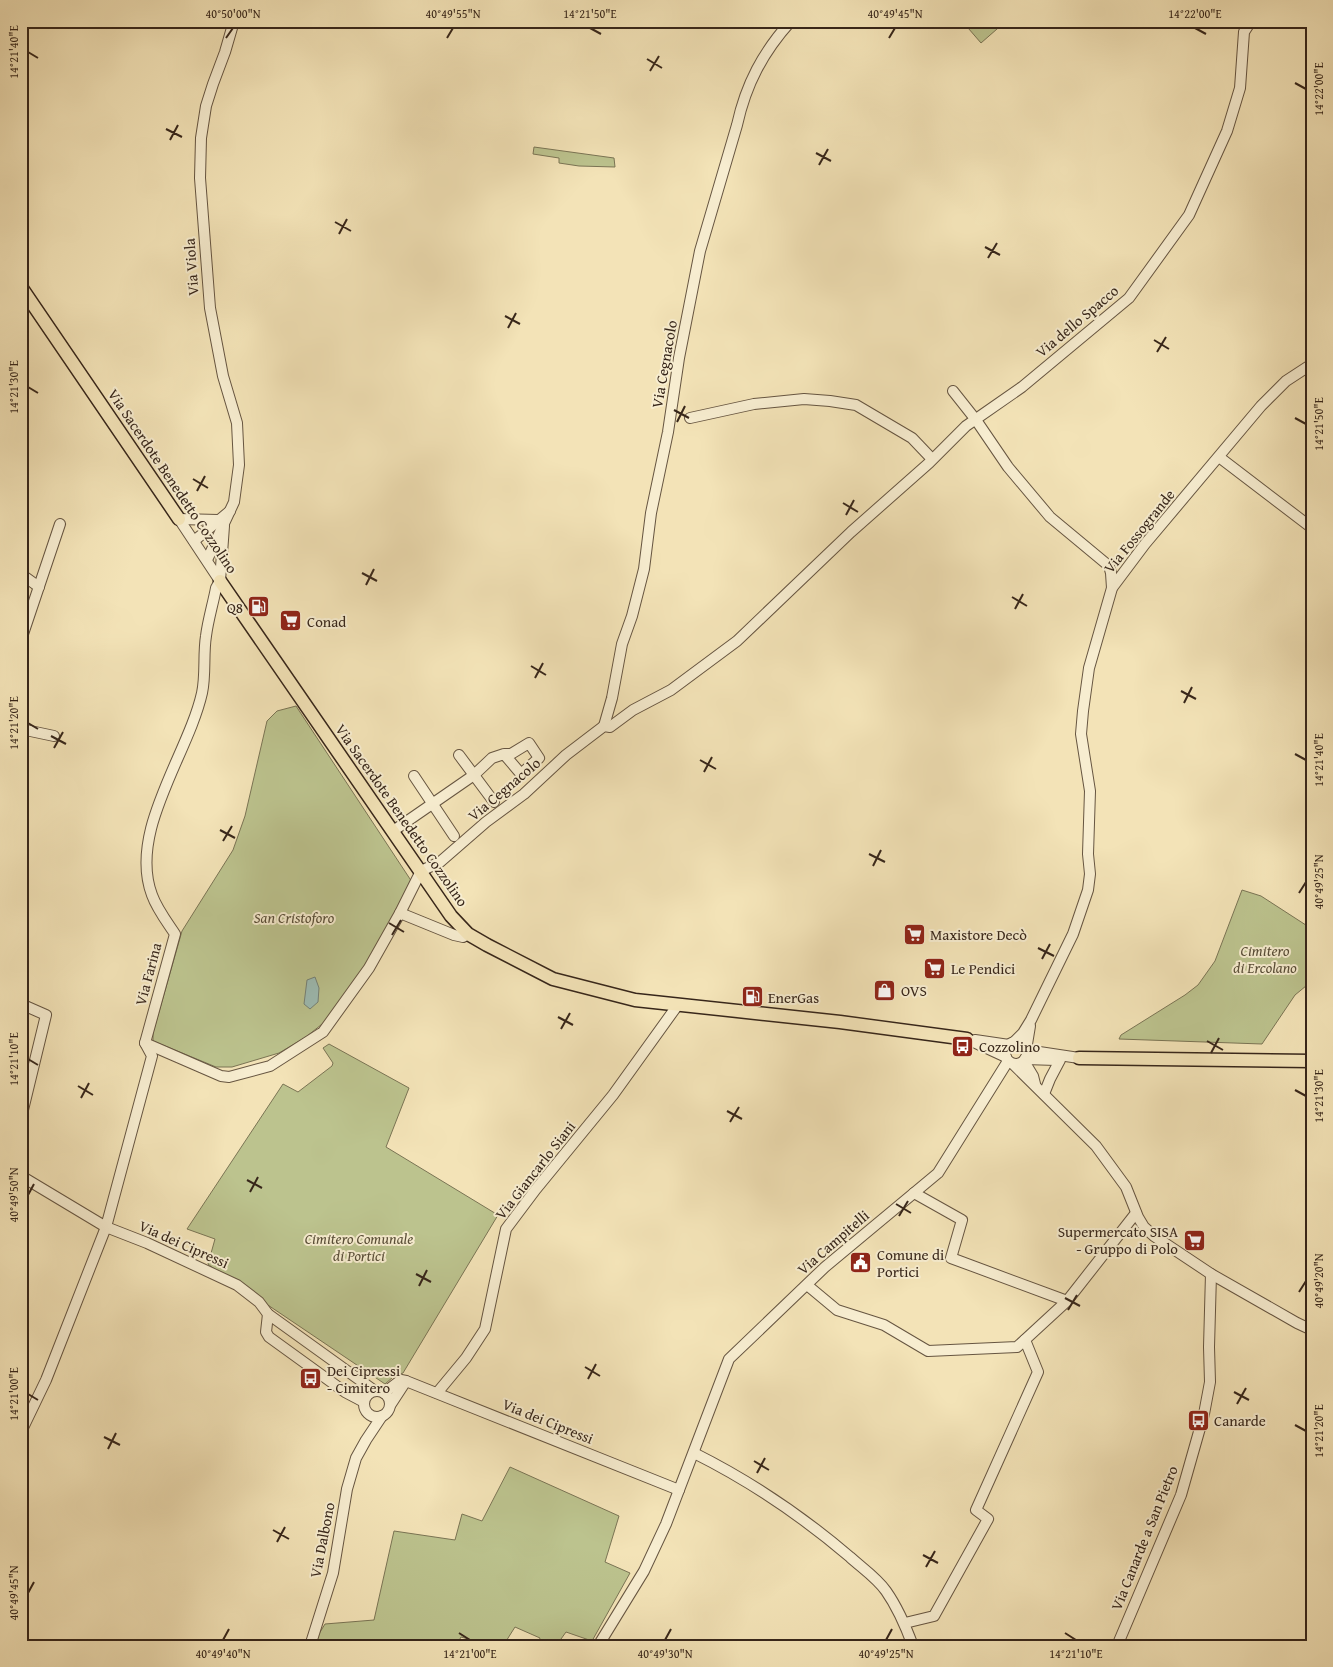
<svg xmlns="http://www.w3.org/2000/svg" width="1333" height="1667" viewBox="0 0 1333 1667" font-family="'Gentium Book Plus',serif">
  <rect width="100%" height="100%" fill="#f3e3b7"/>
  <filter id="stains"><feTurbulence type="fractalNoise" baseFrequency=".004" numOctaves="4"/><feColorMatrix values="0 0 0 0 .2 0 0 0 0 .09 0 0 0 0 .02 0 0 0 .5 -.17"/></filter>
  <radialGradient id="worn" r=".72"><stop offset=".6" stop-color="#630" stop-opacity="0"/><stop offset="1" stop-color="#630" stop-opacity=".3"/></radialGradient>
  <g fill="#bcc38e" stroke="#7a7454">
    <polygon points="962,21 1005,21 1005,22 981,43"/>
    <polygon points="534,147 614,158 615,167 579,166 559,163 559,158 533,154"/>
    <polygon points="296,706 412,882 367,965 327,1020 306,1037 279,1053 232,1067 216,1067 153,1041 153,1033 182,931 233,850 245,816 267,721 277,711"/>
    <polygon points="1242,890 1261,896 1312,929 1312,981 1295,995 1262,1044 1119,1039 1121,1035 1185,995 1198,985 1215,961"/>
    <polygon points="329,1044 409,1088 386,1147 498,1215 403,1373 393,1377 385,1384 213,1268 208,1264 215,1239 187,1229 283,1084 298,1092 332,1066 333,1063 323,1048"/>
    <polygon points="510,1467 619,1516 605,1562 630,1573 592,1641 566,1632 556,1646 537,1646 540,1638 515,1627 503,1646 494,1646 461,1637 456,1646 315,1646 317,1637 325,1624 374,1620 394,1531 455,1540 462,1514 482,1521"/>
  </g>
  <polygon fill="#9dbdb5" stroke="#748177" points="315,977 319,988 318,1002 310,1009 304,1004 307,980"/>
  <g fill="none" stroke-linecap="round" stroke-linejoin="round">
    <defs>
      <g id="minor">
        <polyline points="953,391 976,420 1008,467 1050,517 1109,566 1111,573 1112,588"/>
        <polyline points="690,418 754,404 804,399 830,401 856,405 912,438 932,459"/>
        <polyline points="1219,457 1312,528"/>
        <polyline points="179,519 220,581"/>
        <polyline points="179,519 218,520"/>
        <polyline points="194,541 230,511"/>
        <polyline points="207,560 234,502 239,465 237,423 223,376 210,308 200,178 201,138 206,106 213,84 225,52 234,21"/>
        <polyline points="21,574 39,587"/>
        <polyline points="21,640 60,524"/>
        <path d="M604 726 612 698 622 644 632 616 644 569 651 513 668 432 679 358 700 251 737 125C746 84 763 52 791 21"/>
        <polyline points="21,729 54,736"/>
        <polyline points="459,755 494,802"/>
        <polyline points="414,776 454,836"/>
        <polyline points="393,831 474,775 492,758 504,754 521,774 539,758 529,743 511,754 504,754"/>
        <polyline points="400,913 454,935 463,937 468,934"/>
        <polyline points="21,1004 46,1015 21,1118"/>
        <polyline points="1030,1026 1026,1050 1079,1058"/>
        <polyline points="967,1039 1006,1057"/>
        <polyline points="975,1040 1009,1045"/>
        <circle cx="1016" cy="1053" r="11"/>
        <polyline points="145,1043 221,1076 229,1077 270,1066 323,1032 369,968 400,913 421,871 440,862 486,822 524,794 566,755 604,726 610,727 633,710 671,690 737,641 851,532 929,463 966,426 1022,387 1129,298 1189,215 1227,131 1240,88 1244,32 1251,21"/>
        <polyline points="1013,1043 1023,1033 1031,1020 1073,934 1088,890 1090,874 1088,854 1090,791 1081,734 1083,711 1089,668 1112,588 1145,544 1261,406 1286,381 1312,364"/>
        <polyline points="1025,1059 1056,1060"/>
        <polyline points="1024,1061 1033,1076 1035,1084"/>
        <polyline points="1013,1064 1096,1146 1126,1187 1138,1217 1144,1227 1154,1236 1211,1274 1297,1323 1312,1330"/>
        <polyline points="1044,1094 1050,1079 1060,1060"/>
        <path d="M21 1176 106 1227 152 1056 145 1043 175 934C167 922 157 909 152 895 128 831 188 755 202 693 206 675 203 654 206 636 208 620 213 604 216 588L220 581 224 526"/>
        <polyline points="914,1193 962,1220 951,1258 1067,1301"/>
        <polyline points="807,1285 837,1310 884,1325 928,1351 1017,1347 1067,1301 1136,1213"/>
        <polyline points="268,1314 266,1332 269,1337 345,1392 364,1402"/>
        <circle cx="377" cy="1404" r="13"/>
        <polyline points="384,1393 401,1380 406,1381 679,1490"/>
        <polyline points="437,1393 466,1358 485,1329 506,1229 536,1189 613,1095 677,1006"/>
        <polyline points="391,1404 406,1381"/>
        <polyline points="21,1432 46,1380 106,1227 147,1243 237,1285 259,1302 268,1314 375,1391"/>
        <path d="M694 1453C750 1481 802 1516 850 1557 862 1568 877 1578 886 1591 898 1608 906 1627 913 1646"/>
        <polyline points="905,1623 934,1616 988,1519 976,1510 1038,1372 1025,1340"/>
        <polyline points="310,1646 333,1573 347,1489 356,1458 366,1440 382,1416"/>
        <polyline points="598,1646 644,1571 666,1524 729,1359 825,1267 938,1173 1008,1061"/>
        <polyline points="1117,1646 1181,1495 1204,1414 1210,1382 1209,1347 1211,1274"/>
      </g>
      <g id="major">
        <polyline points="21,287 179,519"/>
        <polyline points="220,581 451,916 468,934 487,945 553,979 635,1000 840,1022 967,1039"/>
        <polyline points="1079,1058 1312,1061"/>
      </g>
    </defs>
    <use href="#minor" stroke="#665541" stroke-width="12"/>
    <use href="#major" stroke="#37261a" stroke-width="15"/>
    <use href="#minor" stroke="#f7edd0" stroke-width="10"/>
    <use href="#major" stroke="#f3e3b7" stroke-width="12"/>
  </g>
  <path fill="none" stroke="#37261a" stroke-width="2" d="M590 28 601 34M1195 28 1206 34M226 38 233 28M447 38 453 28M889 38 895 28M28 52 38 58M647 59 662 68M650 71 659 56M1295 83 1306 89M166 129 182 137M170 140 178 125M816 153 831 161M819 165 828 149M335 222 351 231M339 234 347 219M985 247 1000 255M988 258 997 243M505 316 520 324M508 328 516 313M1154 340 1169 349M1157 352 1166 337M28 387 38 393M674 410 689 418M1295 418 1306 424M677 422 685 406M193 479 208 488M197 491 205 476M843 503 858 512M846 515 854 500M362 573 377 581M366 585 374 569M1012 597 1027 606M1015 609 1023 594M531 666 546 675M535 678 543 663M1181 691 1196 699M1184 703 1192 687M28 723 38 729M51 736 66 744M54 748 63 732M1295 754 1306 760M700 760 716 769M704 772 712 757M220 830 235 838M223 841 232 826M869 854 885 862M873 866 881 850M1299 893 1306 882M389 923 404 932M392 935 401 920M1038 948 1054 956M1042 959 1050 944M558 1017 573 1025M561 1029 570 1013M1207 1041 1223 1050M1211 1053 1219 1038M28 1059 38 1065M78 1086 93 1095M1295 1090 1306 1096M81 1098 89 1083M727 1111 742 1119M730 1122 739 1107M247 1180 262 1188M250 1192 258 1177M28 1195 34 1184M896 1204 911 1213M899 1216 908 1201M416 1274 431 1282M419 1286 427 1270M1299 1292 1306 1281M1065 1298 1080 1306M1068 1310 1077 1295M585 1367 600 1376M588 1379 596 1364M1234 1392 1249 1400M28 1394 38 1400M1237 1404 1246 1388M1295 1425 1306 1431M104 1437 120 1445M108 1449 116 1433M754 1461 769 1470M757 1473 765 1458M273 1530 289 1539M277 1542 285 1527M923 1555 938 1563M926 1567 935 1551M28 1593 34 1582M459 1633 470 1640M1065 1633 1076 1640M223 1640 229 1629M665 1640 671 1629M886 1640 892 1629"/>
  <defs>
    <symbol id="fuel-square" viewBox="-11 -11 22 22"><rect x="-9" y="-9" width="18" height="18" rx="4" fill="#8f2418" stroke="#f7edd0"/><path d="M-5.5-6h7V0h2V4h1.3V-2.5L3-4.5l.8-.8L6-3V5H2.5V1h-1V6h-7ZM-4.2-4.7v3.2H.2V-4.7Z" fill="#fff"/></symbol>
    <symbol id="supermarket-square" viewBox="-11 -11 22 22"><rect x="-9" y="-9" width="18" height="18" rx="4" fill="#8f2418" stroke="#f7edd0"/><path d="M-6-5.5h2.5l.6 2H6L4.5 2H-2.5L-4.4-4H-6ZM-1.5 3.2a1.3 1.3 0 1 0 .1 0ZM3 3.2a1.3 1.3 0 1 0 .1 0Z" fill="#fff"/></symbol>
    <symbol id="shop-square" viewBox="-11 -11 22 22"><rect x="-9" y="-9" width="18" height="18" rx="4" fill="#8f2418" stroke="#f7edd0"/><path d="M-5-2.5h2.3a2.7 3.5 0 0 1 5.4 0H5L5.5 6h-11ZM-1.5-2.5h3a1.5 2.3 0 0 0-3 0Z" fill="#fff"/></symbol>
    <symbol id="bus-square" viewBox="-11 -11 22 22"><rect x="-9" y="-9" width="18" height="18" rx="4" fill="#8f2418" stroke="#f7edd0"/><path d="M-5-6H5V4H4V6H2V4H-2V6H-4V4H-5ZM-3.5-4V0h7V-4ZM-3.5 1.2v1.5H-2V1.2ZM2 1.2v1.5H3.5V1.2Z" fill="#fff"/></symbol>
    <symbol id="civic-square" viewBox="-11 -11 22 22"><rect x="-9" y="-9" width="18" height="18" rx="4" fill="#8f2418" stroke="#f7edd0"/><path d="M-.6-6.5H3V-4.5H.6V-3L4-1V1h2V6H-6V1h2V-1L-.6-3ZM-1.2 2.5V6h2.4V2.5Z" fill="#fff"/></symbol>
  </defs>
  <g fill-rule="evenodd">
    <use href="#fuel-square" x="246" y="594" width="25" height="25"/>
    <use href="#supermarket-square" x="278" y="608" width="25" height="25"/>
    <use href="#supermarket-square" x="902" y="922" width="25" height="25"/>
    <use href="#supermarket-square" x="922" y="956" width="25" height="25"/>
    <use href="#shop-square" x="872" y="978" width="25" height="25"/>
    <use href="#fuel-square" x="740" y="984" width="25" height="25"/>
    <use href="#bus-square" x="950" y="1034" width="25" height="25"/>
    <use href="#supermarket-square" x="1182" y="1228" width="25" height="25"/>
    <use href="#civic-square" x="848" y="1250" width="25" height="25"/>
    <use href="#bus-square" x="298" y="1366" width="25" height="25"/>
    <use href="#bus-square" x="1186" y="1408" width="25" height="25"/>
  </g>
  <g text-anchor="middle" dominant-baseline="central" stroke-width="4" stroke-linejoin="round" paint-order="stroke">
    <g font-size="15" fill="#37261a" stroke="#f7edd0">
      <text transform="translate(191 267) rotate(-94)">Via Viola</text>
      <text transform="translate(1077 321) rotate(-40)">Via dello Spacco</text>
      <text transform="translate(664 364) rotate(-80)">Via Cegnacolo</text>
      <text transform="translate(173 481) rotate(56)">Via Sacerdote Benedetto Cozzolino</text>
      <text transform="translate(1139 531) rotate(-51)">Via Fossogrande</text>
      <text transform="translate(504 789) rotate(-40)">Via Cegnacolo</text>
      <text transform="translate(402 815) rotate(55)">Via Sacerdote Benedetto Cozzolino</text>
      <text transform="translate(148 974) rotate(-75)">Via Farina</text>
      <text transform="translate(535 1170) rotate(-52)">Via Giancarlo Siani</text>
      <text transform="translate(833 1242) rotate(-41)">Via Campitelli</text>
      <text transform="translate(184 1244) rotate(24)">Via dei Cipressi</text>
      <text transform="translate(548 1421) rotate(22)">Via dei Cipressi</text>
      <text transform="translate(1144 1538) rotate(-68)">Via Canarde a San Pietro</text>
      <text transform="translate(322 1540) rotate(-79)">Via Dalbono</text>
    </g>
    <g font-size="15" fill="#37261a" stroke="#f7edd0" text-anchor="start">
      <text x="243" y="607" text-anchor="end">Q8</text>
      <text x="307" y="621">Conad</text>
      <text x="930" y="934">Maxistore Decò</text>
      <text x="951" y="968">Le Pendici</text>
      <text x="901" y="990">OVS</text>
      <text x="768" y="997">EnerGas</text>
      <text x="979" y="1046">Cozzolino</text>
      <text x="1178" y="1231" text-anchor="end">Supermercato SISA<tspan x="1178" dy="17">- Gruppo di Polo</tspan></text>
      <text x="877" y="1254">Comune di<tspan x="877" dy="17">Portici</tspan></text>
      <text x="327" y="1370">Dei Cipressi<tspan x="327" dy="17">- Cimitero</tspan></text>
      <text x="1214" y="1420">Canarde</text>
    </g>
    <g font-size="15" font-style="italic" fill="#584d37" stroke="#f7edd0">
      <text x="294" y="917">San Cristoforo</text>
      <text x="1265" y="950">Cimitero<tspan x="1265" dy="17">di Ercolano</tspan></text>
      <text x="359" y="1238">Cimitero Comunale<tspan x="359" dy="17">di Portici</tspan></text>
    </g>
  </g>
  <rect width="1333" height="1667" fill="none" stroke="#f3e3b7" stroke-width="55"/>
  <rect x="28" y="28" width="1278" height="1612" fill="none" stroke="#37261a" stroke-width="2"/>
  <g font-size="12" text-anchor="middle" fill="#37261a">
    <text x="233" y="18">40°50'00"N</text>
    <text x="453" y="18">40°49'55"N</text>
    <text x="590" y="18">14°21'50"E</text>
    <text x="895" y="18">40°49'45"N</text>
    <text x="1195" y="18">14°22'00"E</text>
    <text transform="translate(14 52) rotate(-90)" y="4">14°21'40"E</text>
    <text transform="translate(1319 89) rotate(-90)" y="4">14°22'00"E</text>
    <text transform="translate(14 387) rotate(-90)" y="4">14°21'30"E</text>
    <text transform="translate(1319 424) rotate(-90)" y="4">14°21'50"E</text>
    <text transform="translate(14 723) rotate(-90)" y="4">14°21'20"E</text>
    <text transform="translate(1319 760) rotate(-90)" y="4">14°21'40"E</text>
    <text transform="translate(1319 882) rotate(-90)" y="4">40°49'25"N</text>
    <text transform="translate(14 1059) rotate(-90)" y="4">14°21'10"E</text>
    <text transform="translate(1319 1096) rotate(-90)" y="4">14°21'30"E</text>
    <text transform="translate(14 1195) rotate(-90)" y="4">40°49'50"N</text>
    <text transform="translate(1319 1281) rotate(-90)" y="4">40°49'20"N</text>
    <text transform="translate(14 1394) rotate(-90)" y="4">14°21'00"E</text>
    <text transform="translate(1319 1431) rotate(-90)" y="4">14°21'20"E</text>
    <text transform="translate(14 1593) rotate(-90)" y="4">40°49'45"N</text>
    <text x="223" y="1658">40°49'40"N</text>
    <text x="470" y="1658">14°21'00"E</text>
    <text x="665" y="1658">40°49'30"N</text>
    <text x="886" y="1658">40°49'25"N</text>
    <text x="1076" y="1658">14°21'10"E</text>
  </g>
  <rect width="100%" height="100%" filter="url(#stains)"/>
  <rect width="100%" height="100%" fill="url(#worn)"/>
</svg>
